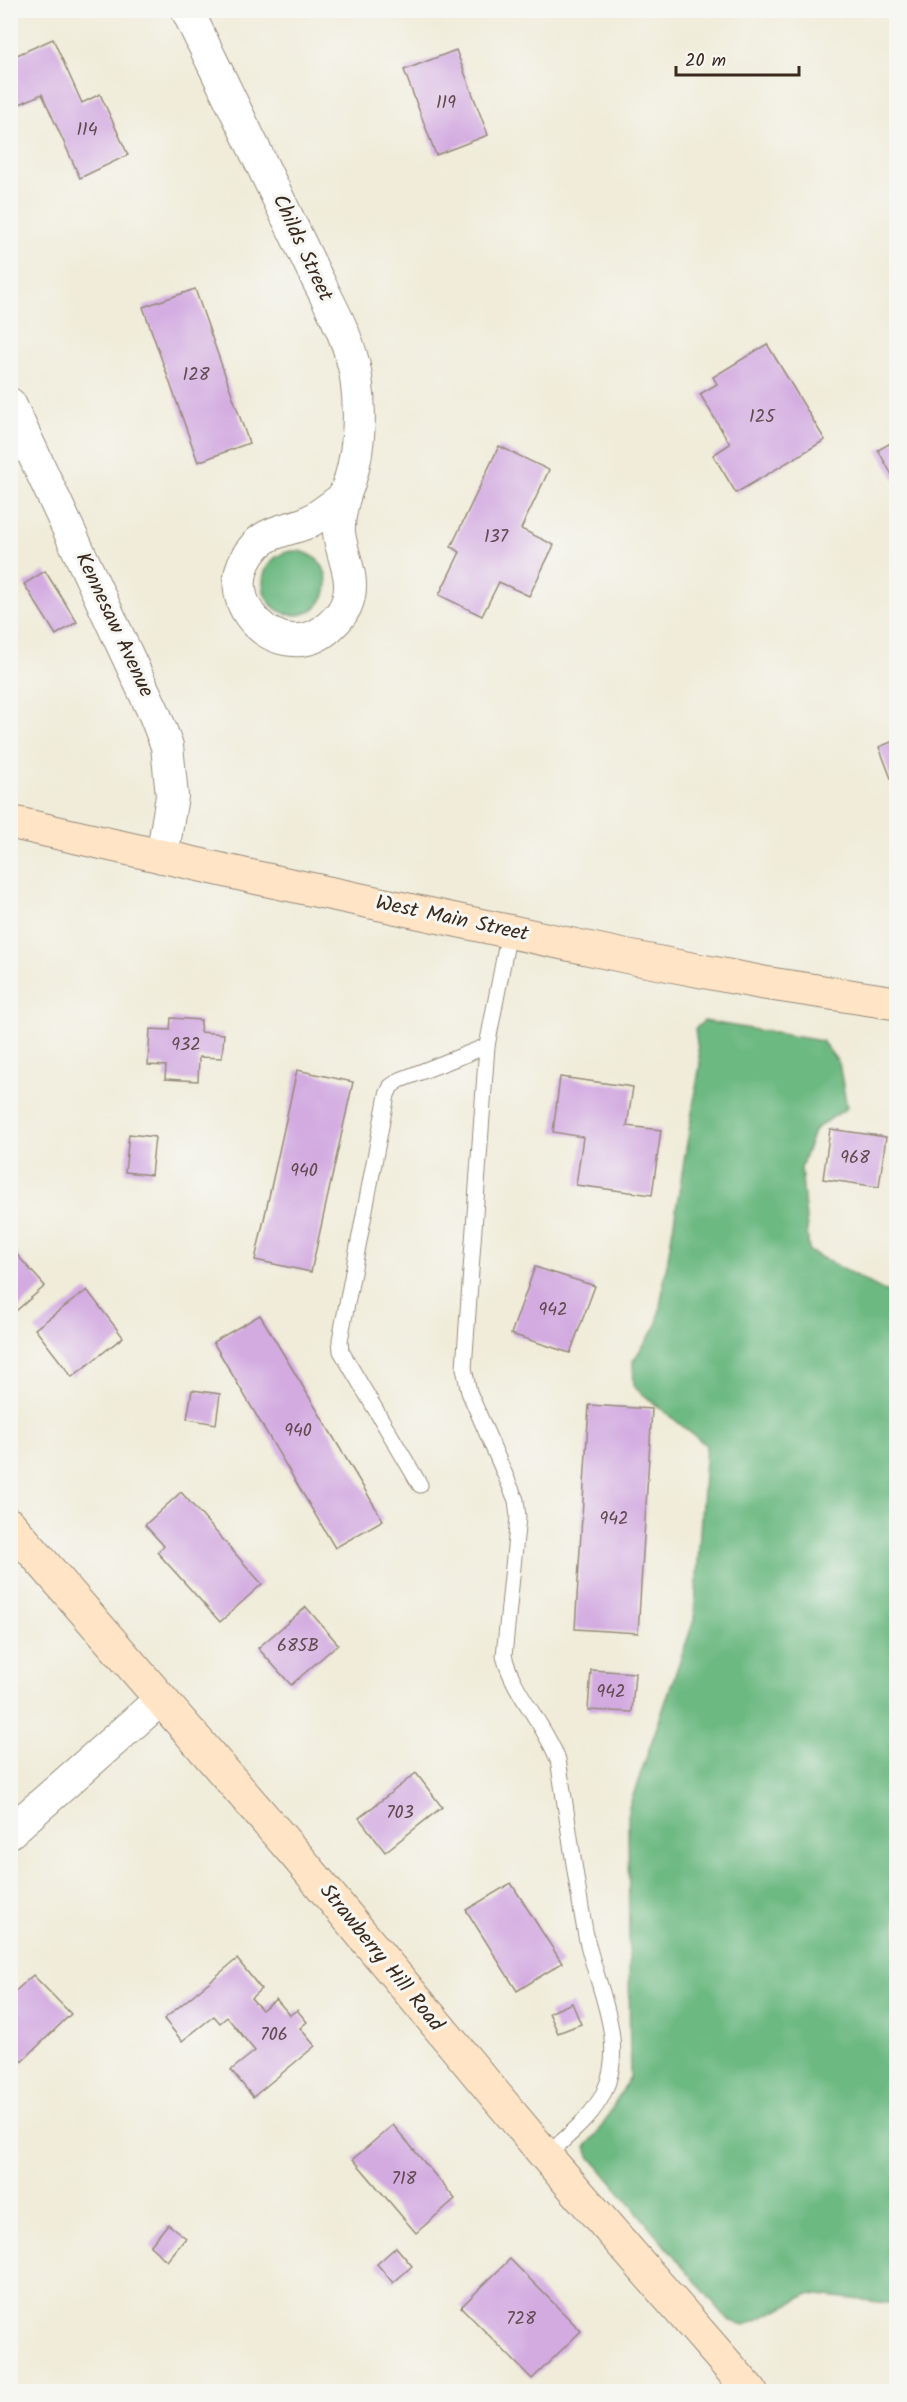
<svg xmlns="http://www.w3.org/2000/svg" width="907" height="2402" viewBox="0 0 907 2402" font-family="Kalam,sans-serif">
  <rect width="100%" height="100%" fill="#f6f6f2"/>
  <filter id="ink" filterUnits="userSpaceOnUse"><feTurbulence type="fractalNoise" baseFrequency=".0167" numOctaves="2"/><feDisplacementMap in="SourceGraphic" scale="12" xChannelSelector="R" yChannelSelector="G"/><feConvolveMatrix kernelMatrix="1 2 1 2 8 2 1 2 1" color-interpolation-filters="sRGB"/></filter>
  <filter id="wash" filterUnits="userSpaceOnUse"><feTurbulence type="fractalNoise" baseFrequency=".008" numOctaves="4" result="noise"/><feDisplacementMap in="SourceGraphic" scale="24" xChannelSelector="R" yChannelSelector="G"/><feGaussianBlur stdDeviation="1.35" result="paint"/><feColorMatrix in="noise" values="0 0 0 0 0 0 0 0 0 0 0 0 0 0 0 0 0 1.4 0 .05"/><feComposite in="paint" operator="in"/></filter>
  <g filter="url(#wash)">
    <rect width="100%" height="100%" fill="#f0ecd9"/>
    <g fill="#6db982" stroke="#547250" stroke-width="1.5">
      <circle cx="295" cy="583" r="32"/>
      <polygon points="704,1021 822,1041 839,1063 847,1108 815,1129 801,1167 809,1251 896,1297 896,2304 809,2294 745,2326 730,2322 588,2154 586,2146 598,2133 630,2077 628,1810 694,1620 706,1445 634,1387 633,1361 657,1325 700,1064 695,1029"/>
    </g>
    <g id="blocks">
      <g fill="#d3abe1">
        <polygon points="53,39 82,103 100,94 128,155 80,178 42,94 20,104 10,82 10,58"/>
        <polygon points="456,50 488,135 436,155 404,70"/>
        <polygon points="195,289 249,443 198,462 143,307"/>
        <polygon points="767,344 825,440 736,493 713,455 730,444 700,394 717,384 713,377"/>
        <polygon points="896,440 896,482 878,450"/>
        <polygon points="499,446 549,470 521,529 554,545 529,596 499,582 482,616 439,595 460,552 451,547"/>
        <polygon points="45,571 77,622 56,635 24,584"/>
        <polygon points="896,740 896,779 892,781 879,747"/>
        <polygon points="171,1018 201,1020 200,1032 224,1034 222,1058 199,1057 198,1081 165,1079 166,1066 148,1065 150,1029 170,1030"/>
        <polygon points="297,1070 353,1082 311,1272 255,1260"/>
        <polygon points="560,1077 633,1087 627,1126 661,1130 652,1195 576,1185 583,1137 553,1132"/>
        <polygon points="830,1129 886,1137 879,1187 823,1179"/>
        <polygon points="129,1134 155,1137 151,1175 125,1172"/>
        <polygon points="10,1247 45,1286 10,1316"/>
        <polygon points="535,1267 595,1286 570,1353 511,1334"/>
        <polygon points="87,1290 123,1337 72,1377 35,1329"/>
        <polygon points="260,1315 383,1520 335,1548 213,1342"/>
        <polygon points="192,1390 220,1394 216,1424 187,1419"/>
        <polygon points="589,1405 652,1409 638,1633 575,1629"/>
        <polygon points="181,1492 262,1584 220,1622 157,1552 164,1546 145,1525"/>
        <polygon points="306,1607 338,1644 291,1685 258,1648"/>
        <polygon points="591,1670 635,1673 632,1712 588,1710"/>
        <polygon points="416,1773 442,1807 385,1852 359,1818"/>
        <polygon points="511,1883 562,1963 517,1991 466,1910"/>
        <polygon points="237,1959 261,1989 251,1998 262,2010 276,1999 290,2015 297,2010 307,2022 300,2028 315,2046 253,2097 231,2070 255,2051 227,2017 220,2023 214,2016 182,2041 164,2019"/>
        <polygon points="33,1975 71,2014 10,2073 10,1996"/>
        <polygon points="572,2003 581,2024 558,2033 549,2013"/>
        <polygon points="393,2125 455,2199 416,2233 353,2159"/>
        <polygon points="168,2224 186,2238 167,2261 150,2246"/>
        <polygon points="396,2247 412,2266 393,2283 377,2264"/>
        <polygon points="510,2259 581,2331 532,2379 461,2307"/>
      </g>
    </g>
  </g>
  <g filter="url(#ink)">
    <use href="#blocks" fill-opacity="0" stroke="#968b7c" stroke-width="1.5"/>
    <g fill="none" stroke-linecap="round" stroke-linejoin="round">
      <defs>
        <g id="service">
          <path d="M509 932 487 1046 464 1368 469 1392 516 1500 518 1517 504 1656C514 1694 544 1723 558 1760 568 1819 575 1878 586 1936 596 1985 628 2041 604 2092 592 2118 566 2137 546 2156"/>
          <polyline points="420,1485 341,1351 340,1340 387,1095 391,1086 400,1080 487,1046"/>
        </g>
        <g id="minor">
          <path d="M187 10C227 94 268 176 308 260 325 297 350 336 356 377 362 417 359 460 344 497"/>
          <polyline points="10,404 155,715 167,746 172,796 162,857"/>
          <path d="M344 497C341 509 338 521 339 533 342 557 355 577 348 600 345 611 338 619 330 626 282 671 206 599 256 545 269 531 289 530 306 523 319 517 332 506 344 497Z"/>
          <polyline points="10,1832 161,1699"/>
        </g>
        <g id="secondary">
          <polyline points="10,822 258,878 629,957 764,983 896,1003"/>
          <polyline points="10,1525 296,1855 546,2156 751,2392"/>
        </g>
      </defs>
      <use href="#service" stroke="#968b7c" stroke-width="17"/>
      <use href="#minor" stroke="#968b7c" stroke-width="34"/>
      <use href="#secondary" stroke="#968b7c" stroke-width="35"/>
      <use href="#service" stroke="#fff" stroke-width="15"/>
      <use href="#minor" stroke="#fff" stroke-width="32"/>
      <use href="#secondary" stroke="#ffe4c6" stroke-width="33"/>
    </g>
  </g>
  <g text-anchor="middle" dominant-baseline="central" stroke-width="6" stroke-linejoin="round" paint-order="stroke">
    <g font-size="18" fill="#614a4f">
      <text x="446" y="103">119</text>
      <text x="87" y="130">114</text>
      <text x="196" y="375">128</text>
      <text x="762" y="417">125</text>
      <text x="496" y="537">137</text>
      <text x="186" y="1045">932</text>
      <text x="855" y="1158">968</text>
      <text x="304" y="1171">940</text>
      <text x="553" y="1310">942</text>
      <text x="298" y="1431">940</text>
      <text x="614" y="1519">942</text>
      <text x="298" y="1646">685B</text>
      <text x="611" y="1692">942</text>
      <text x="400" y="1813">703</text>
      <text x="274" y="2035">706</text>
      <text x="404" y="2179">718</text>
      <text x="521" y="2319">728</text>
    </g>
    <g font-size="21" fill="#3b2a1e" stroke="#f6f6f2">
      <text transform="translate(302 248) rotate(65)">Childs Street</text>
      <text transform="translate(114 625) rotate(65)">Kennesaw Avenue</text>
      <text transform="translate(452 919) rotate(12)">West Main Street</text>
      <text transform="translate(381 1958) rotate(51)">Strawberry Hill Road</text>
    </g>
  </g>
  <rect width="907" height="2402" fill="none" stroke="#f6f6f2" stroke-width="36"/>
  <path d="M676 66v9h123v-9" fill="none" stroke="#3b2a1e" stroke-width="3"/>
  <text x="685" y="66" font-size="18" fill="#3b2a1e" stroke="#f6f6f2" stroke-width="4.5" paint-order="stroke">20 m</text>
</svg>
